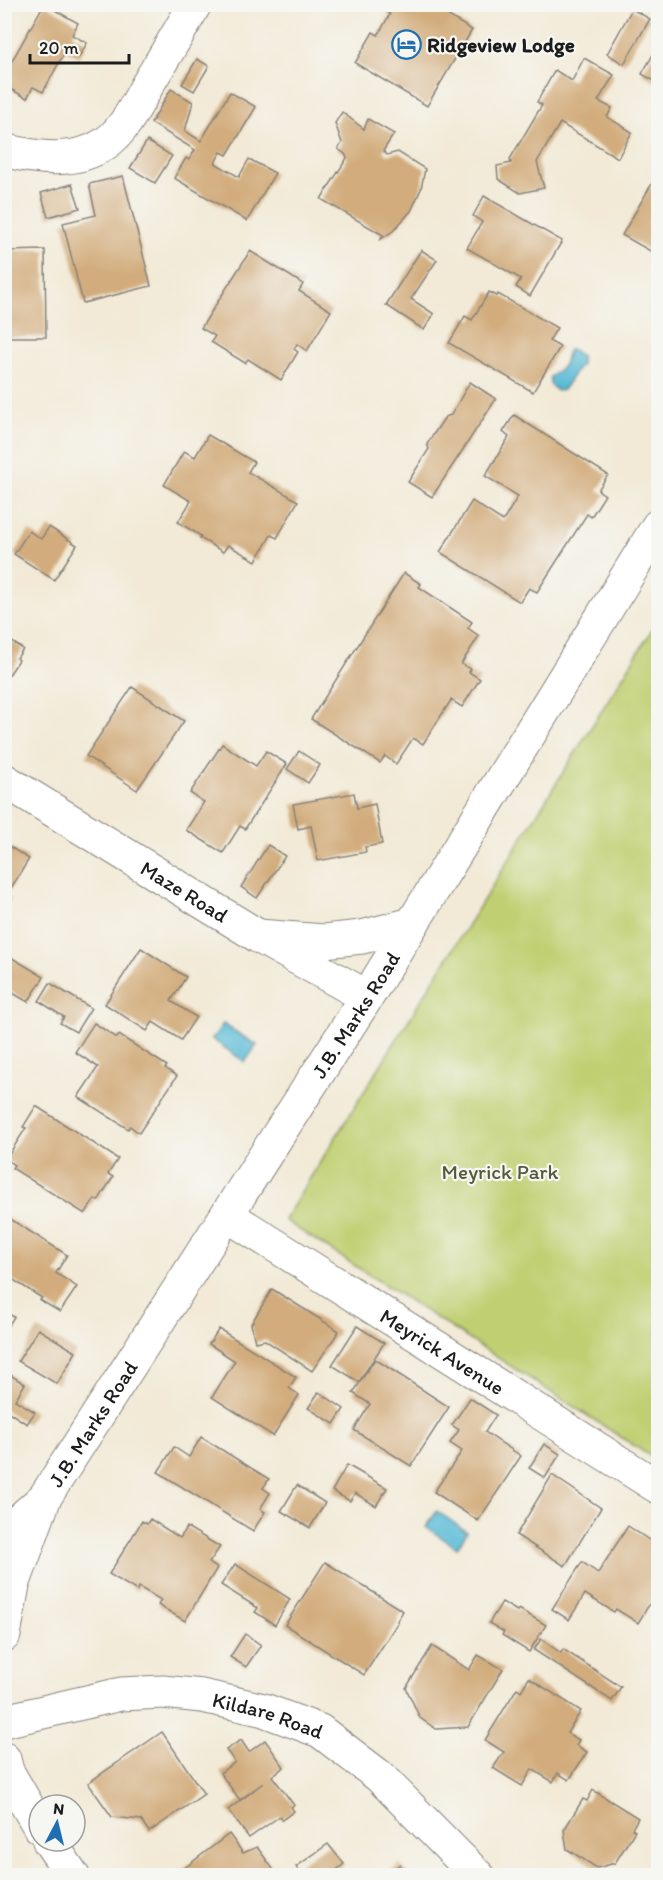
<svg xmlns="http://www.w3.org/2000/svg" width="663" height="1880" viewBox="0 0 663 1880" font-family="Itim,sans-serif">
  <rect width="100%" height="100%" fill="#f6f6f2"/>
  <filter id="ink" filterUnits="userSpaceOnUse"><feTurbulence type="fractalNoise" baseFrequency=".0167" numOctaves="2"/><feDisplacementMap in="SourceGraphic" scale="12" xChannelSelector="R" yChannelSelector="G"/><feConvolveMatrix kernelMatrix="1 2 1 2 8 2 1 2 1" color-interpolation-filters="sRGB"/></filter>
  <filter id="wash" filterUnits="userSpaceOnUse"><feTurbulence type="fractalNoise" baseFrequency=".008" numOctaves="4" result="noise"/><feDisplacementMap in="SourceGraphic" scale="24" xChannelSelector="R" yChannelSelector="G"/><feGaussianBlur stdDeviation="1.35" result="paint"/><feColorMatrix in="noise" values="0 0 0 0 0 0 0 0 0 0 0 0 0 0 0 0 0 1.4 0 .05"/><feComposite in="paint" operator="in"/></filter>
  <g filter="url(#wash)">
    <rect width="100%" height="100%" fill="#f2ead7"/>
    <polygon fill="#c0cf71" stroke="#6e7646" stroke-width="1.5" points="658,620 658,1461 284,1220"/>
    <g fill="#57bad5" stroke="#3a6b78" stroke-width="1.5">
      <polygon points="571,349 581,356 581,364 563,390 557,391 550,384 550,377 564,365 568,350"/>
      <polygon points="223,1024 257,1045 245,1062 212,1039"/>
      <polygon points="437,1511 467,1532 457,1548 426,1527"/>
    </g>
    <g id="blocks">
      <g fill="#d2ac7b">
        <polygon points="44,4 78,23 72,35 87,43 79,57 66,50 43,92 33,87 27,98 4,86 4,75"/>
        <polygon points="388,4 429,4 472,30 427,106 355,63 373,32 378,35 390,14 384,11"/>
        <polygon points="632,9 650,19 624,64 607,54"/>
        <polygon points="658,46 658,83 642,74"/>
        <polygon points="584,58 614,75 598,101 612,108 607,117 632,132 618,158 560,123 537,162 544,188 520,193 498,179 497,166 511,163 510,159 542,105 537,102 555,70 572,81"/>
        <polygon points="197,59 209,66 194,91 182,84"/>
        <polygon points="171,89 193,102 185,131 201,141 230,92 256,107 227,155 221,152 215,163 239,177 249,159 275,173 247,221 174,178 186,158 189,160 195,150 151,123"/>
        <polygon points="342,112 364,129 368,119 394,134 383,151 387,155 398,152 425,169 421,189 411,211 393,231 381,239 383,235 321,199 347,158 345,154 338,149 342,143 335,123"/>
        <polygon points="147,141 172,156 155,183 130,168"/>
        <polygon points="658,173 658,252 652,252 622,235"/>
        <polygon points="123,176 151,286 83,303 63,223 96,215 89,184"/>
        <polygon points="72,184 80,208 48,217 41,193"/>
        <polygon points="484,196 562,241 530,296 516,287 521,279 467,248 482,222 473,216"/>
        <polygon points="45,250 46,337 4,337 4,251"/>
        <polygon points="421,250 437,260 411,299 434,314 424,330 386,305"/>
        <polygon points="250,251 303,284 299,291 331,311 307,351 297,344 294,349 298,352 281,380 248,359 245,363 211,342 215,336 201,328"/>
        <polygon points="489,292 497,296 498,294 557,328 549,341 560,347 533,392 449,343 465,316 472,320"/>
        <polygon points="470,382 496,399 432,497 408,482 429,449 427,444 445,417 451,415"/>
        <polygon points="514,415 608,475 598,490 605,495 591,517 587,514 537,592 529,588 520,602 440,552 472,501 503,521 518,496 485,476 509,437 503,432"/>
        <polygon points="208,435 254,462 248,472 298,501 277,538 271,535 256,561 228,545 223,552 200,538 201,536 178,522 191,501 164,485 184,451 195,457"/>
        <polygon points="49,527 77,545 54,580 14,554 29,531 41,539"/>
        <polygon points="404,573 421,584 419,587 472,622 468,628 479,636 461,664 471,669 469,672 480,679 462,707 451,700 423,744 413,738 396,764 385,756 380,763 311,719"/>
        <polygon points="6,638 23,649 17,658 19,660 4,682 4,640"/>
        <polygon points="132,687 184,721 137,790 86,756"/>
        <polygon points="222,744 256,766 266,751 287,764 245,829 240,826 223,853 186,830 204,802 190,793"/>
        <polygon points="299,751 320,765 308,783 287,769"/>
        <polygon points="354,793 357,808 375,804 382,844 365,847 366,852 318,861 311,826 298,829 293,804"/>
        <polygon points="4,843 29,859 6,896 11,899 4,910"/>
        <polygon points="268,845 285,856 257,898 241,887"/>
        <polygon points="141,948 186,977 171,1001 196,1017 181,1040 153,1022 147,1031 105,1004"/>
        <polygon points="4,953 44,977 28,1002 4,988"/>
        <polygon points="50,983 91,1008 76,1032 60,1023 64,1017 39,1001"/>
        <polygon points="94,1023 117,1038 119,1035 167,1066 165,1068 177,1076 139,1133 130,1126 128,1129 78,1097 98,1067 75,1052"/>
        <polygon points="36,1106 118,1159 108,1174 113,1177 98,1201 95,1199 85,1214 12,1168 14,1165 6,1159 26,1128 23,1127"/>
        <polygon points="4,1215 67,1255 56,1273 77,1287 60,1312 40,1300 42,1298 4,1274"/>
        <polygon points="272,1289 339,1331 312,1371 265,1340 255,1342 251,1324"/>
        <polygon points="4,1311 14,1317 4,1332"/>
        <polygon points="357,1326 384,1343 359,1382 332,1365"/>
        <polygon points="38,1329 76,1352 57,1384 18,1361"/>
        <polygon points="219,1329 296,1377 289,1388 299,1395 273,1436 212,1397 235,1361 209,1344"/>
        <polygon points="375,1359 449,1407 411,1466 354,1430 370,1404 353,1393"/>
        <polygon points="4,1371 25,1384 15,1400 35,1412 27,1424 4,1409"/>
        <polygon points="319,1392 344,1409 334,1424 308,1408"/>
        <polygon points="470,1398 496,1415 485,1432 521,1456 478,1521 434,1492 462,1451 450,1443 459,1430 452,1425"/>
        <polygon points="201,1437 269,1479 263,1488 270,1493 260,1509 265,1512 253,1531 158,1472 174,1447 189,1457"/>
        <polygon points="544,1444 560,1454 545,1478 529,1468"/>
        <polygon points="347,1465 387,1488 376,1506 355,1493 350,1501 332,1491"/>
        <polygon points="552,1475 601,1508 565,1566 516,1535"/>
        <polygon points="297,1485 325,1503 310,1528 281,1511"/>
        <polygon points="150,1519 180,1538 187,1527 220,1547 209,1563 217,1568 185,1621 158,1605 161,1600 139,1587 137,1591 109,1574 142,1521 147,1524"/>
        <polygon points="628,1526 658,1546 658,1590 638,1623 616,1609 614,1612 585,1594 569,1620 552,1609 582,1562 598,1573"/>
        <polygon points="325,1562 403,1611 397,1621 398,1622 364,1675 285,1625"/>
        <polygon points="235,1564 290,1599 275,1625 255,1612 258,1608 221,1585"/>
        <polygon points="502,1602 517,1611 519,1609 546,1625 529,1652 502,1635 504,1632 489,1623"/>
        <polygon points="245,1634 261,1645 246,1667 230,1657"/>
        <polygon points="541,1639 561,1653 563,1649 621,1687 612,1701 534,1650"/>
        <polygon points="432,1646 469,1670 478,1655 503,1669 468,1727 436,1729 420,1718 406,1688"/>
        <polygon points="529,1678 581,1711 567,1733 579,1740 576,1745 587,1752 569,1780 558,1773 553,1782 532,1769 522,1786 493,1768 504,1752 485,1740 517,1688 521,1691"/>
        <polygon points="162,1732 204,1794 149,1832 141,1820 112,1817 88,1783"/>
        <polygon points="241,1740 249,1752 265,1740 284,1767 272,1776 294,1805 291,1807 294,1811 282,1820 280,1816 249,1838 228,1810 263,1783 240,1800 220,1773 235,1762 226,1750"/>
        <polygon points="593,1790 638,1818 632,1829 635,1831 615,1863 597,1868 567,1849 564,1830 583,1799 587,1801"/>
        <polygon points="229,1834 243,1853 257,1847 276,1873 274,1876 174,1876"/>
        <polygon points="328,1844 344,1864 329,1876 302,1876 296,1867"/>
        <polygon points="400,1864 409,1876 384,1876"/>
      </g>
    </g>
  </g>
  <g filter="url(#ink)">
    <use href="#blocks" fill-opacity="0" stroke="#87837a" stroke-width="1.5"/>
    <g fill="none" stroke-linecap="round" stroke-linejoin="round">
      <defs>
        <g id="minor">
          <path d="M4 150C38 159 76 164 106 143 125 130 137 103 148 84 164 57 180 31 195 4"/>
          <path id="s1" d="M4 780 258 936 367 997"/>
          <path id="s2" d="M227 1215 658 1487"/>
          <path id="s3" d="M4 1721 121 1694 163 1692 202 1696 264 1710 320 1731 379 1776 478 1876"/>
        </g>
        <g id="tertiary">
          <polyline points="258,936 324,941 362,937 412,924"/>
          <polyline points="4,1534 42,1500"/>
          <path id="s4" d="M4 1635 13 1585 45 1497 367 997 658 526"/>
          <polyline points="4,1759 7,1771 39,1826"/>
          <polyline points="49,1841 73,1876"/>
        </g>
      </defs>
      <use href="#minor" stroke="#87837a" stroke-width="35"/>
      <use href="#tertiary" stroke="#87837a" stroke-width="35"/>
      <use href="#minor" stroke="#fff" stroke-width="33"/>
      <use href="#tertiary" stroke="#fff" stroke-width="33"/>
    </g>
  </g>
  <defs>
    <symbol id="hotel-ring" viewBox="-11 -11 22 22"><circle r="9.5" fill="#f6f6f2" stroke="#1f6fb2" stroke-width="1.5"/><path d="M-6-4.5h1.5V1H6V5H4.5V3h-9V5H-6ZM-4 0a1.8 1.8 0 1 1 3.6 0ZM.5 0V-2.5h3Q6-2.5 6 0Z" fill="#1f6fb2"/></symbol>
  </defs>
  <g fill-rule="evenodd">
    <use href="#hotel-ring" x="390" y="28" width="33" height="33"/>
  </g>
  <g text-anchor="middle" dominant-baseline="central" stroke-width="4.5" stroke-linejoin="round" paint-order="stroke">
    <g font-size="21" font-weight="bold" fill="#1c1c1c" stroke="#f6f6f2" text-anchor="start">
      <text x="427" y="44">Ridgeview Lodge</text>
    </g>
    <g font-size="21" fill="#1c1c1c" stroke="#f6f6f2">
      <text stroke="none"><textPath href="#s1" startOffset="212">Maze Road</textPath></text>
      <text stroke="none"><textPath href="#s4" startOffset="718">J.B. Marks Road</textPath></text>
      <text stroke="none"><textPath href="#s2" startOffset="255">Meyrick Avenue</textPath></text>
      <text stroke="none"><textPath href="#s4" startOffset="232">J.B. Marks Road</textPath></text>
      <text stroke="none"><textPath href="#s3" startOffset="270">Kildare Road</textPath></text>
    </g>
    <g font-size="21" fill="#555b3a" stroke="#f6f6f2">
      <text x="500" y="1171">Meyrick Park</text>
    </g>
  </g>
  <rect width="663" height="1880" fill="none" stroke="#f6f6f2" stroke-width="24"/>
  <g transform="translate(57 1823) rotate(7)"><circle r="28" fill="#f6f6f2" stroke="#9f9f9c" stroke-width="1.5"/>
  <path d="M0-4.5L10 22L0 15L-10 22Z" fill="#1f6fb2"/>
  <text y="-9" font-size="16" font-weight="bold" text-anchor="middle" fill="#1c1c1c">N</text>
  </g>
  <path d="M30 54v9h99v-9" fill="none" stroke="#1c1c1c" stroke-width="3"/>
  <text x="39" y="54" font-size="18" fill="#1c1c1c" stroke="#f6f6f2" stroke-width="4.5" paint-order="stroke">20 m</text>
</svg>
